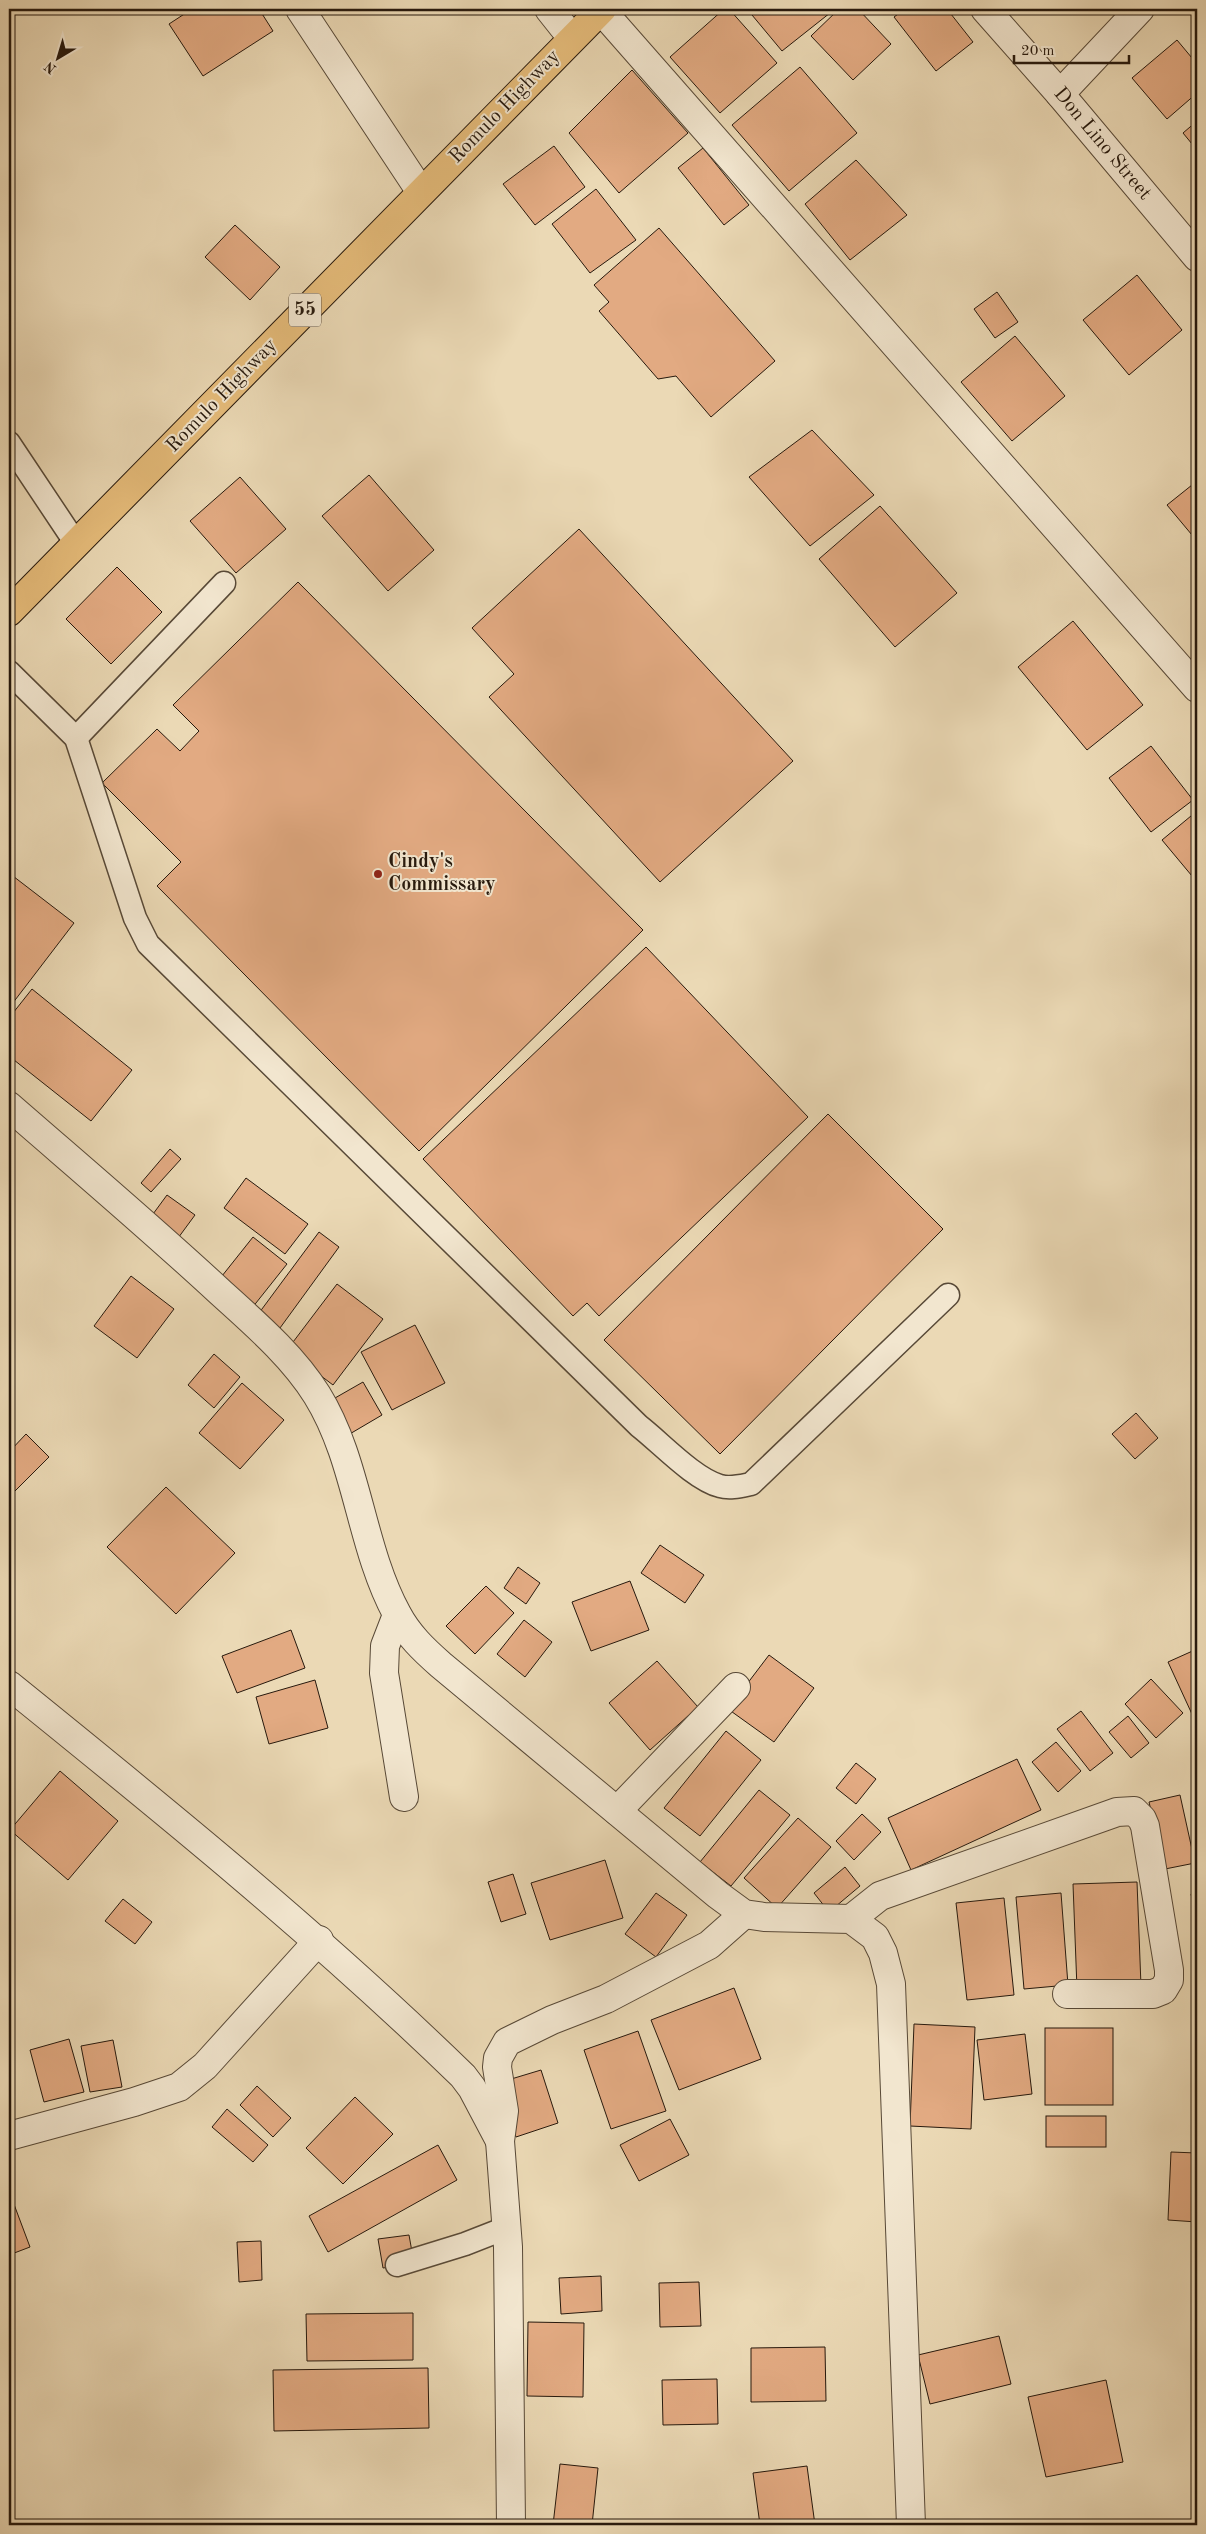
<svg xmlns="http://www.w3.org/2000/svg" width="1206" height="2534" viewBox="0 0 1206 2534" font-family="'Old Standard TT',serif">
  <rect width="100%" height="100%" fill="#ebd9b5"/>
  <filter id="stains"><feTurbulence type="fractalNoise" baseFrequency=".004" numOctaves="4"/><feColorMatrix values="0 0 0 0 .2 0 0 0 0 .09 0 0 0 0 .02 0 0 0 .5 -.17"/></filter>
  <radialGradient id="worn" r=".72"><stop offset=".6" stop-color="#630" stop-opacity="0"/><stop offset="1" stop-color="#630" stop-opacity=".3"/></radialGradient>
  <g fill="#e2aa82" stroke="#27190d">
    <polygon points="192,9 259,9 273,31 203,76 169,24"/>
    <polygon points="724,9 729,9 777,63 720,113 670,57"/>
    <polygon points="747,9 835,9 782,51"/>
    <polygon points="839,9 858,9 891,44 853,80 811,36"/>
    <polygon points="905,9 947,9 973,42 936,71 894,17"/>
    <polygon points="1177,40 1197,64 1197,93 1167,119 1132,78"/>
    <polygon points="800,67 857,133 789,191 732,125"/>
    <polygon points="632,70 688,133 619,193 569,133"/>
    <polygon points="1197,121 1197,150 1183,133"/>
    <polygon points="554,146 585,187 535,225 503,184"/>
    <polygon points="703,148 749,205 724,225 678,168"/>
    <polygon points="856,160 907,215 850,260 805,204"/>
    <polygon points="596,189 636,240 590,273 552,224"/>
    <polygon points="235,225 280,267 250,300 205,257"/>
    <polygon points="659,228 775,361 711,417 676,376 658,379 599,311 609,302 594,285"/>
    <polygon points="1137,275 1182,330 1129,375 1083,320"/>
    <polygon points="997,292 1018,322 995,338 974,309"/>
    <polygon points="1015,336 1065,396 1012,441 961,382"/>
    <polygon points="812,430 874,495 810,546 749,477"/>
    <polygon points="369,475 434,550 388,591 322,516"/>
    <polygon points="240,477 286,529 236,573 190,521"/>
    <polygon points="1197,481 1197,541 1167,505"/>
    <polygon points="880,506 957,593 895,647 819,559"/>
    <polygon points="579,529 793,761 660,882 489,697 514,674 472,628"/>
    <polygon points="117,567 162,612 111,664 66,619"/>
    <polygon points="298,582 643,930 419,1151 157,886 181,862 102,783 157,729 180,751 199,731 173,705"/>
    <polygon points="1073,621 1143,705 1087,750 1018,667"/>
    <polygon points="1151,746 1193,800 1151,832 1109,778"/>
    <polygon points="1197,811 1197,882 1162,840"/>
    <polygon points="9,873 74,923 9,1008"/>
    <polygon points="646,947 808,1117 599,1316 587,1303 573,1316 423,1159"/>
    <polygon points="32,989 132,1070 91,1121 9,1056 9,1018"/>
    <polygon points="828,1114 943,1229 720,1454 604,1340"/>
    <polygon points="170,1149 181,1159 151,1192 141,1183"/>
    <polygon points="246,1178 308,1224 285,1254 224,1208"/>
    <polygon points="167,1195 195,1215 170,1249 142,1229"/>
    <polygon points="319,1232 339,1247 280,1328 259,1313"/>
    <polygon points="253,1237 287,1264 252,1308 218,1281"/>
    <polygon points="131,1276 174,1309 137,1358 94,1326"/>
    <polygon points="337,1284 383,1319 333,1385 287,1350"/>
    <polygon points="415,1325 445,1383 392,1410 361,1352"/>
    <polygon points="214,1354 240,1377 214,1408 188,1385"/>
    <polygon points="363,1382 382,1415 348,1435 328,1402"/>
    <polygon points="242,1383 284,1420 240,1469 199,1433"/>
    <polygon points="1136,1413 1158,1438 1135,1459 1112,1434"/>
    <polygon points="26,1434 49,1457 9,1497 9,1452"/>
    <polygon points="166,1487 235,1553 176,1614 107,1547"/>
    <polygon points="660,1545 704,1575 685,1603 641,1573"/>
    <polygon points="518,1567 540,1583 526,1604 504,1588"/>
    <polygon points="630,1581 649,1630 591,1651 572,1602"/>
    <polygon points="486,1586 514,1613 475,1654 446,1626"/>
    <polygon points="524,1620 552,1642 525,1677 497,1654"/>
    <polygon points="291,1630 305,1668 237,1693 222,1656"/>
    <polygon points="1197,1649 1197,1725 1168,1662"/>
    <polygon points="769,1655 814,1688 774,1742 728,1709"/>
    <polygon points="657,1661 698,1707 650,1750 609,1703"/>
    <polygon points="1151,1679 1183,1713 1156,1738 1125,1704"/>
    <polygon points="315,1680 328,1728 269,1744 256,1697"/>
    <polygon points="1081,1711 1113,1753 1090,1771 1057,1729"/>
    <polygon points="1128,1716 1149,1743 1131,1758 1109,1732"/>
    <polygon points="726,1731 761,1760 700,1836 664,1808"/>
    <polygon points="1056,1742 1081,1771 1058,1792 1032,1762"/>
    <polygon points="1017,1759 1041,1810 911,1870 888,1818"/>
    <polygon points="856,1763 876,1779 856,1804 836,1788"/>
    <polygon points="60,1771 118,1821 68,1880 10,1830"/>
    <polygon points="759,1790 790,1815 731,1886 700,1862"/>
    <polygon points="1180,1795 1195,1863 1165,1869 1149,1802"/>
    <polygon points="862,1814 881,1832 854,1860 836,1841"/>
    <polygon points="798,1818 831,1847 777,1908 744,1878"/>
    <polygon points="605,1860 623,1918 550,1940 531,1883"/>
    <polygon points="845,1867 860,1886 829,1912 814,1893"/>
    <polygon points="513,1874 526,1914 501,1922 488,1882"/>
    <polygon points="1137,1882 1141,1986 1077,1989 1073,1884"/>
    <polygon points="656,1893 687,1915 656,1957 625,1934"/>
    <polygon points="1061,1893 1068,1985 1024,1989 1016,1897"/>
    <polygon points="1197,1893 1197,1923 1191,1894"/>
    <polygon points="1004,1898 1014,1995 967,2000 956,1903"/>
    <polygon points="123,1899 152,1922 135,1944 105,1921"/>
    <polygon points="734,1988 761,2059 679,2090 651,2020"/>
    <polygon points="914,2024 975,2027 971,2129 910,2126"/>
    <rect x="1045" y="2028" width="68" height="77"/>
    <polygon points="638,2031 666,2111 611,2129 584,2050"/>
    <polygon points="1025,2034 1032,2094 984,2100 977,2040"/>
    <polygon points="69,2039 84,2092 44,2102 30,2050"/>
    <polygon points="113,2040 122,2087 90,2092 81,2046"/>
    <polygon points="541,2070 558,2123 516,2137 498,2083"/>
    <polygon points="257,2086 291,2118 273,2137 240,2105"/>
    <polygon points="355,2097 393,2134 343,2184 306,2148"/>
    <polygon points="227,2109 268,2145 253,2162 212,2127"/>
    <rect x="1046" y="2116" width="60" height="31"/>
    <polygon points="670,2119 689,2155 639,2181 620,2145"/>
    <polygon points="438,2145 457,2180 328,2252 309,2216"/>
    <polygon points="1171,2152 1197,2153 1197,2222 1168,2220"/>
    <polygon points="9,2191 30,2247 9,2255"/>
    <polygon points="409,2235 414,2263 383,2268 378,2239"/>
    <polygon points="261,2241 262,2280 239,2282 237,2242"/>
    <polygon points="601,2276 602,2311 561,2314 559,2278"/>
    <polygon points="699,2282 701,2326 660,2327 659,2283"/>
    <polygon points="413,2313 413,2360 307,2361 306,2314"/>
    <polygon points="528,2322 584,2323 583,2397 527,2396"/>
    <polygon points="999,2336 1011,2384 930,2404 918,2355"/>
    <polygon points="825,2347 826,2401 751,2402 751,2348"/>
    <polygon points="428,2368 429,2428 274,2431 273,2370"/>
    <polygon points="717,2379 718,2424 663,2425 662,2380"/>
    <polygon points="1106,2380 1123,2462 1046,2477 1028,2397"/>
    <polygon points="560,2464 598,2468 592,2525 553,2525"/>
    <polygon points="807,2466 815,2525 760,2525 753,2473"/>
  </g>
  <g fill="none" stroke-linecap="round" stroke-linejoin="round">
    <defs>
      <g id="lane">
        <polyline points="9,443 77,545"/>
        <path d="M9 672 76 738 135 918 148 944 639 1426C661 1443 694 1479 720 1486 730 1489 741 1486 751 1484L948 1295"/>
        <polyline points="76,738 224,583"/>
        <polyline points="397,2265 465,2244 506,2228"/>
      </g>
      <g id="street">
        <polyline points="300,9 421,192"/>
        <polyline points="549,9 572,38"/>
        <polyline points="985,9 1060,94 1197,257"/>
        <polyline points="601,10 1197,688"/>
        <polyline points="1060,94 1140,9"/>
        <path d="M9 1106C79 1167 150 1227 219 1291 253 1322 292 1355 317 1395 358 1461 360 1546 397 1614 408 1635 424 1650 441 1665L718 1895 744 1914 764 1917 851 1919 875 1937 883 1953 891 1984 911 2525"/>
        <polyline points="397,1615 385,1646 384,1673 404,1797"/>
        <path d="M9 1685C165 1811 319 1936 463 2076L472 2088 500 2141"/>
        <polyline points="617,1811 736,1687"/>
        <polyline points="851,1919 880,1896 1117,1812 1134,1811 1142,1819 1145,1826 1169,1970 1169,1980 1163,1990 1153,1994 1067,1994"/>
        <polyline points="9,2136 134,2102 179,2087 205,2066 319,1940"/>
        <polyline points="511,2525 508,2247 500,2141 504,2111 497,2067 498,2058 507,2042 552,2020 606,1999 709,1945 744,1914"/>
      </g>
      <polyline id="highway" points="9,612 602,9"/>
    </defs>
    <use href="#lane" stroke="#584937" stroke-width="25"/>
    <use href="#street" stroke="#584937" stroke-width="30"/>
    <use href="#highway" stroke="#27190d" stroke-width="30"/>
    <use href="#lane" stroke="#f2e6cf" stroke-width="22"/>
    <use href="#street" stroke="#f2e6cf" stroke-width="28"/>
    <use href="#highway" stroke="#e6bc7a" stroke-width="28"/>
  </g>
  <circle fill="#8f2418" stroke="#f2e6cf" stroke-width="2" cx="378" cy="874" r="5"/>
  <g text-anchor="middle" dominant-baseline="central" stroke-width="4" stroke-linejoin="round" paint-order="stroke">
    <rect fill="#f2e6cf" stroke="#645647" stroke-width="1" x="289" y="293.5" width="32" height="33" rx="4"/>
    <g font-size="19" font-weight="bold" fill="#27190d">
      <text x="305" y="310">55</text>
    </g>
    <g font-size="20" fill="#27190d" stroke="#f2e6cf">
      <text transform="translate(505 107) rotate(-46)">Romulo Highway</text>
      <text transform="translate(1102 144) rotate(50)">Don Lino Street</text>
      <text transform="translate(222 396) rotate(-46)">Romulo Highway</text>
    </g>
    <g font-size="20" font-weight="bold" fill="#27190d" stroke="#f2e6cf" text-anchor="start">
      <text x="388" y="862">Cindy's<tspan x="388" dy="23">Commissary</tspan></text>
    </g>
  </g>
  <rect width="1206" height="2534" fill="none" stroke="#ebd9b5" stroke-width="30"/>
  <rect x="10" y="10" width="1186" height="2514" fill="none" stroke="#27190d" stroke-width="2.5"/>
  <rect x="15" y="15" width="1176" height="2504" fill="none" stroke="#27190d"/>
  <g transform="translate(58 58) rotate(218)" stroke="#f2e6cf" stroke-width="4" paint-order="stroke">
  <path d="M0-4L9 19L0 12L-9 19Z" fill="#27190d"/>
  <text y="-8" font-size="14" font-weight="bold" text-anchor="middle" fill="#27190d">N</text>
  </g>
  <path d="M1014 55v8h115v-8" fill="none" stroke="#27190d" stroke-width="2.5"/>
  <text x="1021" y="55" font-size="15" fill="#27190d" stroke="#f2e6cf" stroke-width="4" paint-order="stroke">20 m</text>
  <rect width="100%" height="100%" filter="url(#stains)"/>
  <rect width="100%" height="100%" fill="url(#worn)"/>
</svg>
